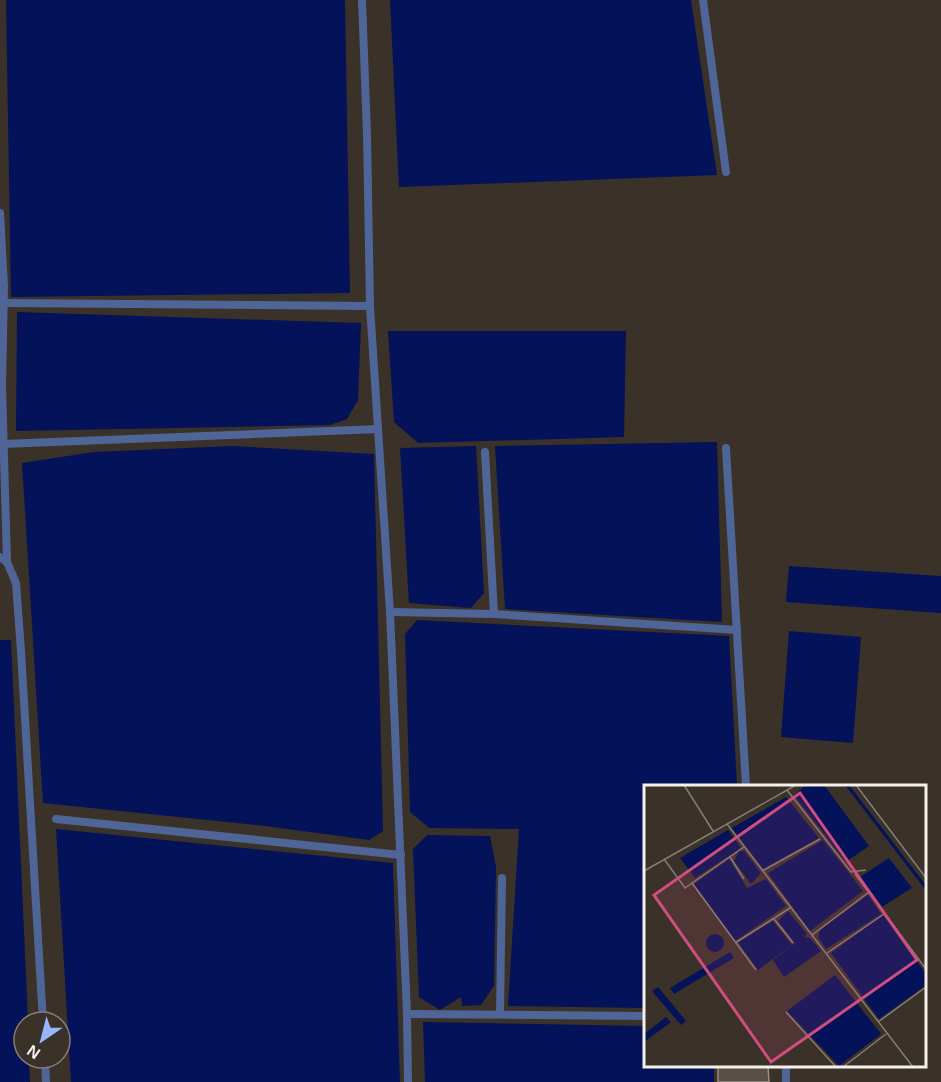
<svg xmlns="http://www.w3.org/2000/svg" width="941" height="1082" viewBox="0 0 941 1082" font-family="Arial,sans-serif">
  <rect width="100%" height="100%" fill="#3a3129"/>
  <g fill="#031259">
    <polygon points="6,0 345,0 350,293 11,297"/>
    <polygon points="390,0 691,0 717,175 399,187"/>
    <polygon points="17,312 361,323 358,400 347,419 330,425 16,431"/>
    <polygon points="388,331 626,331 624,437 418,443 394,422"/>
    <polygon points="717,442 722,622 505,609 495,446"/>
    <polygon points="232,446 374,454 383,831 369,840 265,826 43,803 22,463 94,452"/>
    <polygon points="476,446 484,593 471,608 409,603 400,448"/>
    <polygon points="789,566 941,576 941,613 786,602"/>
    <polygon points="417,620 729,636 737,786 646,786 645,1008 508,1006 519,829 429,828 410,812 405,634"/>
    <polygon points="789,631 861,637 853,743 781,737"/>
    <polygon points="0,640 11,640 28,1022 24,1022 24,1058 29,1058 30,1082 0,1082"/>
    <polygon points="56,829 393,863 400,1082 71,1082"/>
    <polygon points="427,835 490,836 496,867 494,986 481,1005 462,1006 461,997 440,1010 419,997 413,849"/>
    <polygon points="423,1022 645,1026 646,1066 714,1066 714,1082 425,1082"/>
  </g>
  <polygon fill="#594f46" stroke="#978d83" stroke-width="1.5" points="718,1066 768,1066 769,1082 718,1082"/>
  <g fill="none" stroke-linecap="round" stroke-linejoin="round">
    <g stroke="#4f6597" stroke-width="8">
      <polyline points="362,0 367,134 370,306 390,612 407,1014 408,1082"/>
      <polyline points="703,0 726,172"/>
      <polyline points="0,213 4,286 2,386 7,562"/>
      <polyline points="3,303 370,306"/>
      <polyline points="3,444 378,429"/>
      <polyline points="726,448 746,786"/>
      <polyline points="485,452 494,614"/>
      <polyline points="0,557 7,562 16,583 21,651 43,1022"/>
      <polyline points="390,612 494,614 737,630"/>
      <polyline points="56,819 401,855"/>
      <polyline points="407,1014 646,1016"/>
      <polyline points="500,1014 502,878"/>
      <polyline points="45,1058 46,1082"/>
      <polyline points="786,1066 786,1082"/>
    </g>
  </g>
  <g transform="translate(644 785)">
    <rect width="282" height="282" fill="#3a3129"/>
    <path d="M162 0H180L225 61 202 77 150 10ZM142 12 175 53 119 84 88 43ZM84 45 97 63 51 93 36 73ZM179 55 219 106 166 146 124 88ZM95 66H100L117 88 107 99 90 76ZM245 73 268 103 238 122 216 92ZM85 74 103 103 122 94 142 121 91 156 50 99ZM224 110 237 129 182 164 174 152 176 145ZM144 126 163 149 160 152 166 153 177 166 140 192 129 175 151 158 134 136ZM239 130 282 189V200L235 234 187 168ZM129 136 148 160 114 185 94 157ZM62 158a9 9 0 1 1 18 0a9 9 0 1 1-18 0ZM86 167 90 173 30 209 26 203ZM191 190 237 249 195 281 143 226ZM14 202 42 236 37 240 8 206ZM22 232 27 237 0 257V249Z" fill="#031259"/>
    <path fill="none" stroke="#031259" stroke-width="3" d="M203 0 282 103"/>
    <path fill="none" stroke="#857d77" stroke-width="1.5" d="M40 0 69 46M212 0 282 93M143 5 207 87 222 85M83 39 269 282M86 72 100 94M20 74 41 103 100 62M0 86 152 0M118 86 176 54M211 89 282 184M48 98 112 185M130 134 149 158M168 150 225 107M91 158 146 123M183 168 240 129M142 227 192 282M234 237 282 202M199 282 242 249"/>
    <path fill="#cf4e7f" fill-opacity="0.15" stroke="#cf4e7f" stroke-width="3" d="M156 8 273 175 127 277 10 110Z"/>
    <rect width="282" height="282" fill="none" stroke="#f6f0eb" stroke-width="3"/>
  </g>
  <g transform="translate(42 1040) rotate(215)"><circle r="28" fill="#3a3129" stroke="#857d77" stroke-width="1.5"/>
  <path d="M0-4.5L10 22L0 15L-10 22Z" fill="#96b6fd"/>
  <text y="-9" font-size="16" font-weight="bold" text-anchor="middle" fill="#f6f0eb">N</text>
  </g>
</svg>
